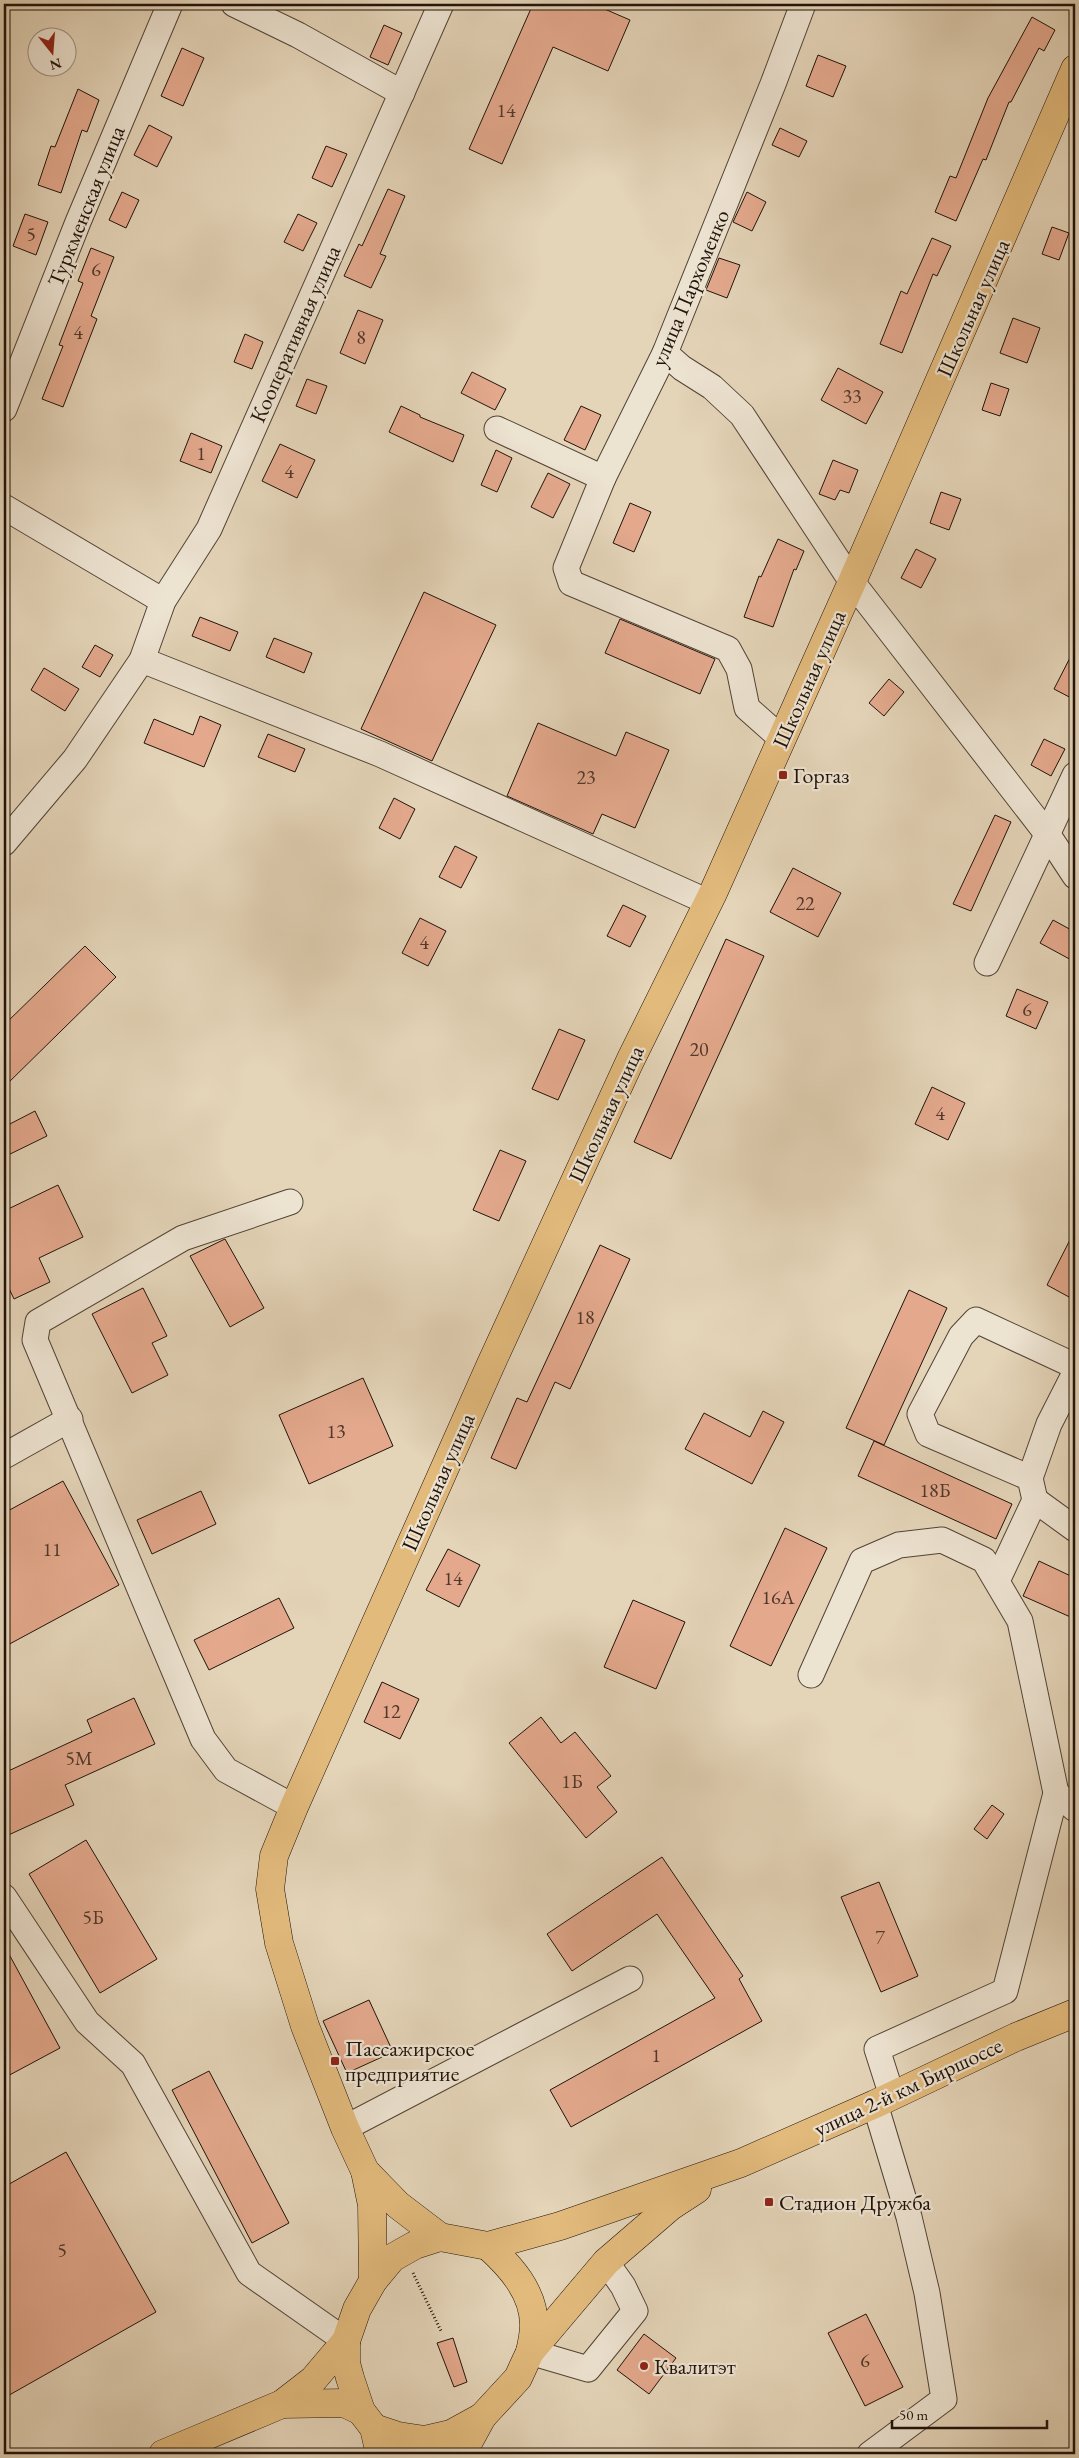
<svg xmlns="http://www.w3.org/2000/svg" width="1079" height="2458" viewBox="0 0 1079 2458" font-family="'EB Garamond',serif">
  <rect width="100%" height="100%" fill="#e4d4b8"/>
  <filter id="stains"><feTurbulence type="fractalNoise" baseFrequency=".004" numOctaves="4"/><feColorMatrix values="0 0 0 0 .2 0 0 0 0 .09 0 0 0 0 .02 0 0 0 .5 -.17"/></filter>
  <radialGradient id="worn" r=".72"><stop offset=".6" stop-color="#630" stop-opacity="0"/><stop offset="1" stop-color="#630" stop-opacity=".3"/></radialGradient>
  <g fill="#e4a98d" stroke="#20130b">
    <polygon points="533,4 593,4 630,20 608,71 553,47 502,164 469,149"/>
    <polygon points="1032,17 1055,30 1044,51 1039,48 1011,102 1009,102 986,160 983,159 956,221 935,212 950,176 956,178 988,98"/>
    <polygon points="384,25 402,33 388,65 370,57"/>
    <polygon points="182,48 204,58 183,106 161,96"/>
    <polygon points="818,55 846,66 833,97 806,86"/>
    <polygon points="78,89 99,100 87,132 82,130 61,193 38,185 51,146 55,147"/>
    <polygon points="149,125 172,137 157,167 134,155"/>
    <polygon points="780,128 807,141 799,157 772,145"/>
    <polygon points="326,146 347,154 332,187 312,178"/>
    <polygon points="388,189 405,196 380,254 386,256 371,288 344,276 359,244 362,246"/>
    <polygon points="122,192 139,200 126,228 109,220"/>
    <polygon points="747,192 766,202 752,231 733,222"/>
    <polygon points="25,214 48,222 36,255 13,246"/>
    <polygon points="298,214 317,223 303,251 284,242"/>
    <polygon points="1052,227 1069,233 1059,260 1042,254"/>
    <polygon points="932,238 951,246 937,276 933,274 902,353 880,344 901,291 907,294"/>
    <polygon points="91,248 114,257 91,316 97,319 63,407 42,399 63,346 59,345 83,283 78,281"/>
    <polygon points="719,258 740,265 727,298 706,290"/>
    <polygon points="358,310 383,320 365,364 340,353"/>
    <polygon points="1013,318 1040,328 1027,363 1000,353"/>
    <polygon points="245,334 263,342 252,369 234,362"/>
    <polygon points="838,368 883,392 866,424 821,400"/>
    <polygon points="472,372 506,389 495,410 461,393"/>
    <polygon points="307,379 327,386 316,414 296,406"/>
    <polygon points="991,383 1009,389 1000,416 982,410"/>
    <polygon points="401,406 420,415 420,417 464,435 453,462 389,432"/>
    <polygon points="581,406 601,415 585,450 564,440"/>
    <polygon points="191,433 222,446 211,473 180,461"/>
    <polygon points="280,444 315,460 297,498 262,481"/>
    <polygon points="496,450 512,458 497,492 481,485"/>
    <polygon points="833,460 858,470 849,493 840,490 835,500 819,494"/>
    <polygon points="548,473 570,484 553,518 531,507"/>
    <polygon points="941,492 961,499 949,530 930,523"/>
    <polygon points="630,503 651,512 634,552 613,543"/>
    <polygon points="778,539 804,551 796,570 794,569 773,627 744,617 759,576 761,577"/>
    <polygon points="916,549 936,559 921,588 901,578"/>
    <polygon points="424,592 496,625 432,761 361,729"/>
    <polygon points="200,617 238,632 230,651 192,636"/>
    <polygon points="620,619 715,659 700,694 605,653"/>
    <polygon points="274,638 312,653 304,673 266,657"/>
    <polygon points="95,645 113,655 100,677 82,667"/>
    <polygon points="1075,648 1075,700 1054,689"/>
    <polygon points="44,668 79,689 65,711 31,690"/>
    <polygon points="889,679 904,692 884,716 869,703"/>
    <polygon points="200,716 221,725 204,767 144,743 154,719 193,735"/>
    <polygon points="538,723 616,756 626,732 669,750 635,828 602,814 593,834 507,796"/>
    <polygon points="268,734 305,749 295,772 258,757"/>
    <polygon points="1044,739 1065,749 1051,776 1031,765"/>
    <polygon points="394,798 415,809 400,839 379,828"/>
    <polygon points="995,815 1011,822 971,911 953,904"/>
    <polygon points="455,846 477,857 461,888 439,877"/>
    <polygon points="793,868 841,893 818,937 770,912"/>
    <polygon points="623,905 646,916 630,947 607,936"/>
    <polygon points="420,918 446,931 428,966 402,953"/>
    <polygon points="1053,920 1075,932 1075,962 1040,943"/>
    <polygon points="726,939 764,956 671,1159 634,1142"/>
    <polygon points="85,946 116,977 4,1087 4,1025"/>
    <polygon points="1017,989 1048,1002 1036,1029 1006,1016"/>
    <polygon points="559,1029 585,1040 558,1100 532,1089"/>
    <polygon points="932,1087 965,1103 948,1140 915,1124"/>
    <polygon points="35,1111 47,1136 4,1157 4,1127"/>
    <polygon points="500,1150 526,1161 499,1221 473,1210"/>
    <polygon points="58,1185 83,1237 39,1258 50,1282 14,1299 4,1278 4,1211"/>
    <polygon points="1075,1230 1075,1285 1069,1297 1047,1285"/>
    <polygon points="225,1239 264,1308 230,1327 190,1256"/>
    <polygon points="600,1245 630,1259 570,1389 555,1382 516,1469 491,1458 517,1398 527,1402"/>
    <polygon points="143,1288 167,1336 152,1343 168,1375 132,1393 92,1314"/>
    <polygon points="909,1290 947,1308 884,1445 846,1428"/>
    <polygon points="363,1378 393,1446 309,1484 279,1415"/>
    <polygon points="763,1411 784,1422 752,1484 685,1449 704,1413 750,1437"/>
    <polygon points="874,1441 1012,1504 996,1539 858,1476"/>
    <polygon points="63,1481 119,1585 4,1647 4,1513"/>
    <polygon points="201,1491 216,1524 152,1554 137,1520"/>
    <polygon points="785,1528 827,1548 771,1666 730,1646"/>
    <polygon points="448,1549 480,1565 459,1607 426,1590"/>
    <polygon points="1039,1561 1075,1578 1075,1619 1023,1596"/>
    <polygon points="279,1598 294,1628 209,1670 194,1640"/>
    <polygon points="633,1600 685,1622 656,1689 604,1667"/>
    <polygon points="382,1682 419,1699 400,1739 364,1722"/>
    <polygon points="134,1698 155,1744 65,1785 74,1805 4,1837 4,1773 92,1732 87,1720"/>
    <polygon points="541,1717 561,1743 575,1732 611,1776 597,1787 617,1812 586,1838 509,1743"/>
    <polygon points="992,1805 1004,1814 987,1839 974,1829"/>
    <polygon points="86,1840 157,1959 100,1993 29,1874"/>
    <polygon points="662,1857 743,1976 739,1979 762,2021 571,2127 550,2090 715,1998 657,1914 572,1971 547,1934"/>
    <polygon points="879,1882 918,1976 881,1992 841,1897"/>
    <polygon points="4,1945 60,2048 4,2078"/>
    <polygon points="369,2000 393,2052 347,2073 323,2021"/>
    <polygon points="209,2071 289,2223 252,2243 172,2090"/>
    <polygon points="66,2152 156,2312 4,2398 4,2187"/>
    <polygon points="866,2314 903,2387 865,2406 828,2333"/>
    <polygon points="644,2334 676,2358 649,2394 617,2370"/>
    <polygon points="453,2338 467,2382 454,2387 437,2343"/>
  </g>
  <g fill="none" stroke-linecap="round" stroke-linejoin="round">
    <defs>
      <g id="minor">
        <polyline points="234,4 298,35 402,93"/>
        <polyline points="665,353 682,368 712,387 742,415 852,582 1048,835 1075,876"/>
        <polyline points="4,409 78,222 170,4"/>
        <polyline points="497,429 603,478"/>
        <polyline points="4,507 163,601"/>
        <polyline points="142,660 380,754 708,902"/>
        <polyline points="782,739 747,708 739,669 728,649 571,583 566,568 603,478 665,353 773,84 803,4"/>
        <polyline points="4,843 75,759 142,660 163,601 209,529 441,4"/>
        <polyline points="987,963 1075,775"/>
        <polyline points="290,1202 183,1238 38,1322 35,1340 203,1739 226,1770 294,1807"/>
        <polyline points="4,1456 70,1419"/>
        <polyline points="1030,1478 1049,1424 1075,1373"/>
        <polyline points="1035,1500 1075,1529"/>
        <polyline points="997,1581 1035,1500 1030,1478 928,1434 920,1414 961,1336 976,1320 1075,1366"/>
        <polyline points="811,1675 862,1561 899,1545 942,1540 984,1560 1020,1621 1056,1793 1005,1991 877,2049 892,2096"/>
        <polyline points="1056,1793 1075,1809"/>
        <polyline points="4,1897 87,2022 133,2064 249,2273 346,2341"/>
        <polyline points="345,2128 630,1979"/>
        <polyline points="530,2352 588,2369 635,2311 623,2286 606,2262"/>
        <polyline points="870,2454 944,2399 927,2293 909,2217 875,2104"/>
      </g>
      <g id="major">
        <polyline points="365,2171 398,2205 440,2237 488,2246 560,2226 741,2163 875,2104 1016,2037 1075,2013"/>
        <path d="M488 2246C510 2266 534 2292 534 2325 534 2334 532 2343 530 2352"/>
        <polyline points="373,2281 372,2205 365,2171 345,2128 305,2026 279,1943 270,1889 274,1856 294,1807 491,1364 630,1061 713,893 852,582 1075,69"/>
        <polyline points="346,2341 346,2363 350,2378 361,2411 374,2428 380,2454"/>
        <polyline points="282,2404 344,2403 361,2411"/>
        <polyline points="374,2428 398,2436 425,2440 451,2434 482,2417 518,2378 530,2352 606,2262 671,2206 697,2189"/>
        <polyline points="163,2454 282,2404 313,2380 346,2341 357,2309 373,2281 392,2258 415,2245 440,2237"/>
        <polyline points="462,2454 482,2417"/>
      </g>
    </defs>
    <use href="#minor" stroke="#514336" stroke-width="27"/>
    <use href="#major" stroke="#20130b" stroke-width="29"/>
    <polyline stroke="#20130b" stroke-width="3" stroke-dasharray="1 2.5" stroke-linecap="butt" points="413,2273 441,2331"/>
    <use href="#minor" stroke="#ede3d1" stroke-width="25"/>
    <use href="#major" stroke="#e2ba7c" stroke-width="28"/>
  </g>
  <g fill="#8f2418" stroke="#ede3d1" stroke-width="2">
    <rect x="778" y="770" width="10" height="10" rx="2.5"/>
    <rect x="330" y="2056" width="10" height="10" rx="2.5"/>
    <rect x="764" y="2197" width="10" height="10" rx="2.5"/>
    <circle cx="644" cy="2366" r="5"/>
  </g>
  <g text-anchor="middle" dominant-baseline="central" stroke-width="4.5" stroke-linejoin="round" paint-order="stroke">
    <g font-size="20" fill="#51382c">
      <text x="506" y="110">14</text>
      <text x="31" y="234">5</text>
      <text x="96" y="269">6</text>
      <text x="78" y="332">4</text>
      <text x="361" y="337">8</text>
      <text x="852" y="396">33</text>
      <text x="201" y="453">1</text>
      <text x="289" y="471">4</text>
      <text x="586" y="777">23</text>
      <text x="805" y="903">22</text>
      <text x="424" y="942">4</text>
      <text x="1027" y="1009">6</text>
      <text x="699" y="1049">20</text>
      <text x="940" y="1113">4</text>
      <text x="585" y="1317">18</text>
      <text x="336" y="1431">13</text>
      <text x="935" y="1490">18Б</text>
      <text x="52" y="1549">11</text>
      <text x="453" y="1578">14</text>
      <text x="778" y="1597">16А</text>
      <text x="391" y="1711">12</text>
      <text x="79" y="1758">5М</text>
      <text x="572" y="1781">1Б</text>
      <text x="93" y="1917">5Б</text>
      <text x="880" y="1937">7</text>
      <text x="656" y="2055">1</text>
      <text x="62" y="2250">5</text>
      <text x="865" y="2360">6</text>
    </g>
    <g font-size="22" fill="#20130b" stroke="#ede3d1">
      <text transform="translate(86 206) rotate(-68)">Туркменская улица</text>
      <text transform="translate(690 288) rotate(-67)">улица Пархоменко</text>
      <text transform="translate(973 308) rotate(-66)">Школьная улица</text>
      <text transform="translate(295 334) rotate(-66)">Кооперативная улица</text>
      <text transform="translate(809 679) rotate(-66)">Школьная улица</text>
      <text transform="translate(606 1114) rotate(-65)">Школьная улица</text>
      <text transform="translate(438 1482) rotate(-66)">Школьная улица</text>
      <text transform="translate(908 2087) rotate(-25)">улица 2-й км Биршоссе</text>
    </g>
    <g font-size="22" fill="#20130b" stroke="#ede3d1" text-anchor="start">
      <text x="793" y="775">Горгаз</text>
      <text x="345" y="2048">Пассажирское<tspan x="345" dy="25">предприятие</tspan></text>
      <text x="779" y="2202">Стадион Дружба</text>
      <text x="654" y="2366">Квалитэт</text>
    </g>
  </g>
  <rect width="1079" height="2458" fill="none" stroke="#e4d4b8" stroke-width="20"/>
  <rect x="5" y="5" width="1069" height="2448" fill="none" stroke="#20130b" stroke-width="2.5"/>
  <rect x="10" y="10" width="1059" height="2438" fill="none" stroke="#20130b"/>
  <g transform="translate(52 52) rotate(163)"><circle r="24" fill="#ede3d1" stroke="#9b9082"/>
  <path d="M0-4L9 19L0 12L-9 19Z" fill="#8f2418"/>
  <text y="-8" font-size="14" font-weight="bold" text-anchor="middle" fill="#20130b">N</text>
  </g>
  <path d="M892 2420v8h155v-8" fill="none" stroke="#20130b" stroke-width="2.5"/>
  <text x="899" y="2420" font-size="15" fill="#20130b" stroke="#ede3d1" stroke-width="4" paint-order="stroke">50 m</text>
  <rect width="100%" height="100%" filter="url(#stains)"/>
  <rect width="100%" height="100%" fill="url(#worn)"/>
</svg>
